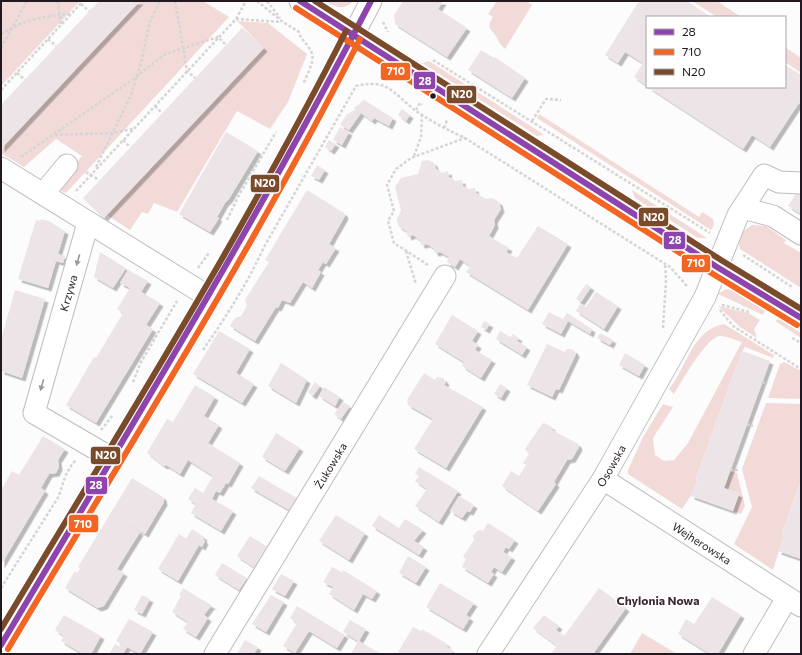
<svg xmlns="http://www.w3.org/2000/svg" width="802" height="655" viewBox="0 0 802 655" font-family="Commissioner,sans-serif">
  <defs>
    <filter id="shadow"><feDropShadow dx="3.5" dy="3.5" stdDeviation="0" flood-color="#0004"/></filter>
  </defs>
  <rect width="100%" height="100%" fill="#fcfcfc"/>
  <g fill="#f2dad8">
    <polygon points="1,1 80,1 1,86"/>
    <polygon points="140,1 203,1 229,17 66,193 61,191 58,186 82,156 56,139 24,167 1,153 1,149"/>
    <path d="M329 1H353C345 10 338 8 328 3Z"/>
    <path d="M497 1H526L532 5 505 49C500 44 499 42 496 36 490 27 486 29 493 17L488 14Z"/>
    <polygon points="692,1 717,1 741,17 717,17"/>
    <polygon points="237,21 268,23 307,54 288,102 270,129 237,111 177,212 154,203 148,214 142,212 130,230 107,215 264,48"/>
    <polygon points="785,47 801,58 801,73 785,62"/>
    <polygon points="429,61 543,134 543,135 537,136 422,63"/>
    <polygon points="539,114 699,217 702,212 713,219 714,225 711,230 537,118"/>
    <polygon points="632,190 707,238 698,238 635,198"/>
    <polygon points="752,225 766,226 786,240 784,243 801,253 801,288 740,249 739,244 742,232"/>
    <polygon points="726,289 735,291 765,310 763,315 718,294"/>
    <polygon points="718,306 748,313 760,320 754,329 757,338 740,327"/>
    <polygon points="779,319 801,333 801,338 775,321"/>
    <path d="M724 324 774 355 773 358 745 347 742 351 696 478 697 479 692 494 682 509 628 474V470L643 437 663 404 673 407 653 438 655 455 664 461 674 460 688 443 742 342C735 340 727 336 720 336 707 336 681 383 674 394L669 389C687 367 692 330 724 324Z"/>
    <polygon points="784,362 801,371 801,399 768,398 780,364"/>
    <polygon points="766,403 801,404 801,481 782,533 784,534 773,570 734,544 752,507 742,469"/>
    <polygon points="730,471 737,473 745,506 741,514 733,511 739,494 724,488"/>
    <polygon points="642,633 677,654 630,654"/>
  </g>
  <g fill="#ece4e6" filter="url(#shadow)">
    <polygon points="99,1 140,1 1,149 1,105"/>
    <polygon points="403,1 443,1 438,9 467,28 447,57 395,24 394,15"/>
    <polygon points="639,1 687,1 711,17 647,17 647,86 634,77 643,63 625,52 618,63 605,55"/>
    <polygon points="242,28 264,48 104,218 83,198"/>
    <polygon points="481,50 494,58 495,57 525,78 512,98 468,70"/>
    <polygon points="785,65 801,75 801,104 799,103 770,147 752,135 743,149 648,87 785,87"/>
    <polygon points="364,100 393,118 389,126 374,118 372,121 361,113 349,130 340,125 347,114 355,110 354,108"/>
    <polygon points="402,109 410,115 406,121 398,115"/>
    <polygon points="340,127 349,132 342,145 333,140"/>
    <polygon points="226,132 258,151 229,199 225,203 217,217 219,218 210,232 179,214"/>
    <polygon points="329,140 336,144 331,151 325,147"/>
    <polygon points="428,160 434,163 436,169 442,173 448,171 449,177 456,181 462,180 463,186 469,189 475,188 476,193 486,199 492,198 499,202 501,209 494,220 495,225 489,236 509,248 506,252 517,258 538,226 568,244 528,310 466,272 470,266 460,259 455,267 447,262 449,257 440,252 435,253 433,248 427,244 421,245 420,240 413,235 408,237 406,231 398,226 397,219 401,211 395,187 401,178 418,174 422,161"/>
    <polygon points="317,165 325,170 319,180 311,176"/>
    <polygon points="799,189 801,190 801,214 788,206"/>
    <polygon points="307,190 344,213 345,216 329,244 336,248 326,264 323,262 318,270 321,272 312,288 303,282 290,303 282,300 278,308 276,307 255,341 230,326 235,318 241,316 247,306 245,300 269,262 265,260"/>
    <polygon points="41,219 49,221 65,231 58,254 65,256 63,263 56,261 48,288 18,279 36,220 40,221"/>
    <polygon points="100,252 126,268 113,288 94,277"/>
    <polygon points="128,270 148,281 141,292 160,303 146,325 153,329 96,423 66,405 94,357 96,358 123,313 117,309 130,288 120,283"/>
    <polygon points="586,284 591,287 581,302 576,299"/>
    <polygon points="15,290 45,299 22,378 1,371 1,339"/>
    <polygon points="596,292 618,306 604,329 576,311 580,304 586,307"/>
    <polygon points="549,312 563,319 567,313 592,329 590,334 568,321 561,334 542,324"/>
    <polygon points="452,315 478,331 472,341 478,345 475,350 492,360 481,378 462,366 464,362 435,344"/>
    <polygon points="484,321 490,324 486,330 481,327"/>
    <polygon points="219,331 250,349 236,373 254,384 242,403 193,374"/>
    <polygon points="500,331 510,337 513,334 519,338 517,341 527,347 522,355 496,339"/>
    <polygon points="600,333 613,340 610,345 597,338"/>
    <polygon points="547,344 565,352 567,349 570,349 574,350 576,354 559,390 556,389 552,397 527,385"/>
    <polygon points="742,351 770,361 724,488 739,494 733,511 691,496 697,479 696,478"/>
    <polygon points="625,353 645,365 639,376 619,365"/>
    <polygon points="281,363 307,380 296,403 268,386"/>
    <polygon points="424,373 435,380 437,377 443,378 446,382 444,385 483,407 446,468 414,449 433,419 408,405 407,400"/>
    <polygon points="315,382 320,386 313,396 308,392"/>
    <polygon points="500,384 507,388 501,398 494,394"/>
    <polygon points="195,385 215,397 204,416 219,425 208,443 240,463 228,484 226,483 220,493 216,491 212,499 233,511 221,531 191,513 196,504 188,499 195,488 203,493 213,476 188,460 180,474 166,465 164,466 147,453 167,419 173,422"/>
    <polygon points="324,387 340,397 335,406 319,396"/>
    <polygon points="343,402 350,406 341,419 334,414"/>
    <polygon points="544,423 552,427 552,430 578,444 579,447 572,459 567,460 554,482 556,484 538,511 502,486 511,471 519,476 526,465 523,463 529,454 525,449 542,424"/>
    <polygon points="276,433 300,448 285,471 262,457"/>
    <polygon points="43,436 65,449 58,460 59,467 56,473 49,474 41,488 45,491 1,565 1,486 3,487 12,471 19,475"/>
    <polygon points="419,467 458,491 439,522 415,506 427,489 415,481 419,476 415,474"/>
    <polygon points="259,476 297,498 289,510 251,488"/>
    <polygon points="132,478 163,497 164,502 145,534 127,523 140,532 117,569 124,573 104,606 98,608 65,588 75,571 77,573 80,568 78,567"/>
    <polygon points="801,482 801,559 778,551 784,534 782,533"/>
    <polygon points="459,496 474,505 470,512 467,511 462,518 450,511"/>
    <polygon points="336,515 365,533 349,560 319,541"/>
    <polygon points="379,515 399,528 405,519 423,530 414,541 424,547 419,555 372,526"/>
    <polygon points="488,523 515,540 509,549 506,547 503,552 512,557 502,572 494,567 491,572 494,574 488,583 462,567 466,559 463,557 474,540 473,536 477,531 481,530 483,531"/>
    <polygon points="192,529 204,537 203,539 205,541 202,547 199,545 178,581 158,569 179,534 186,539"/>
    <polygon points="250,536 268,547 255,568 237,556"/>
    <polygon points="408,556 426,567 416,583 399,573"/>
    <polygon points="222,563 247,578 239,590 215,575"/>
    <polygon points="332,567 342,572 343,570 377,591 372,599 363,594 354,610 329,594 333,587 323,582"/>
    <polygon points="281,574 294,581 285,596 272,589"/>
    <polygon points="440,583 474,603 466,615 470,618 463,629 426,607"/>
    <polygon points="183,588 214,607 211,606 204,615 208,618 196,637 183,629 188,622 172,612 181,596 179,595"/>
    <polygon points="599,588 626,608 593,654 551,654 557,646 533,628 544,615 559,626 556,630 564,636"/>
    <polygon points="142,595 150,599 142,614 134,610"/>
    <polygon points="271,595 284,602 266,632 252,624"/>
    <polygon points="712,597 741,615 718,654 710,654 678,634 686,619 694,624"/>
    <polygon points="297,606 345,635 337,648 309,631 295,653 283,646 297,623 290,618"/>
    <polygon points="64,615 101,636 91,654 83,654 61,641 64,636 55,630"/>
    <polygon points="129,619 153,632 140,654 127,647 123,654 109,654 115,644 120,647 121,644 116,641"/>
    <polygon points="350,620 366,629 359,641 381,654 351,654 358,641 343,632"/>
    <polygon points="413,627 421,631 422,629 447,644 446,646 453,651 452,654 402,654 398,652"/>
    <polygon points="245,640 258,647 254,654 237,654"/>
  </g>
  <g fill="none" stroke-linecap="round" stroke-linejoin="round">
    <defs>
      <g id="minor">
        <polyline points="300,1 717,267 801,318"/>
        <polyline points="1,168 209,297"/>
        <polyline points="43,194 67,165"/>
        <polyline points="743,208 773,216 801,234"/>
        <polyline points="88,223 34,413 113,459"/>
        <path id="s1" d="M603 479 801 606"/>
        <polyline points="1,645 218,282 323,94 371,1"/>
        <path id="s2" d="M215 654 445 276"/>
        <path id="s3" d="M488 654 603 479 705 297 738 215 764 175 779 182 801 183"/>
        <polyline points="754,654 787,598"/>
      </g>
    </defs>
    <use href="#minor" stroke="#c1bcbf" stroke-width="23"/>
    <g stroke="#d5d5d5" stroke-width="2.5" stroke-dasharray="3 2" stroke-linecap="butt">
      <polyline points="58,1 61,24"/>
      <polyline points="175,1 187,71 195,78"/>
      <path d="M257 1 283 22 299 32C301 40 305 41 309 48 318 58 307 74 303 84"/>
      <polyline points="267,1 280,18"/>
      <polyline points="81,4 89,11"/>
      <polyline points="236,19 281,22"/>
      <polyline points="383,22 388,32"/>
      <path d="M1 34C22 20 45 16 71 14"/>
      <polyline points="48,39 56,46"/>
      <polyline points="1,48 27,1"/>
      <polyline points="433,60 710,233"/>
      <polyline points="17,73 25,80"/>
      <polyline points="1,90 83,1"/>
      <polyline points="155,106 162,113"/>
      <polyline points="416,110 420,103 422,105"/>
      <polyline points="532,121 546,99 561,100"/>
      <polyline points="444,128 447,120"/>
      <polyline points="55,135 112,133 133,129"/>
      <polyline points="123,140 130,147"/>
      <polyline points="414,156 421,137 422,114"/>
      <polyline points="21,157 136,77 165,54 218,37 226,45"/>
      <polyline points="96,167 131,95 141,63 150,21 160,1"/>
      <polyline points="86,172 99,180"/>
      <polyline points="76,191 236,19 246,1"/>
      <polyline points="227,220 239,195 276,132"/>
      <polyline points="406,251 416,284"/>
      <polyline points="743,255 792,287"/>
      <polyline points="428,265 394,243 388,221 394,211 387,185 396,169 411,158 465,138"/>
      <polyline points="198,268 209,253"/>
      <polyline points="722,305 749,312"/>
      <polyline points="720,310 733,326 801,369"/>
      <polyline points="663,328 666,280 665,263"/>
      <polyline points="792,338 801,343"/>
      <path d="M203 350C226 317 247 284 264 247L356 86C364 84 373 83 381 85 394 89 405 103 416 111 432 122 448 130 465 138L670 267 687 286"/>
      <polyline points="133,382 141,362 177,301"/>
      <polyline points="762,382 767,384"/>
      <polyline points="747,424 753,426"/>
      <polyline points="101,430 113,415"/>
      <polyline points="730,470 738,470"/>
      <path d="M1 588 59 496C63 483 66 470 76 460"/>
    </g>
    <use href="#minor" stroke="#fff" stroke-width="21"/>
    <defs>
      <g id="bus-1">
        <polyline points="300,1 717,267 801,318"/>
        <path d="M1 645C128 432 257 221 371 1"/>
      </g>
      <g id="bus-2">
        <polyline points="296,8 713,274 797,325"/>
        <path d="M8 649C128 448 254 248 360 39"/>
      </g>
      <g id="bus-3">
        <polyline points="315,1 721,260 801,309"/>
        <path d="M1 629C119 432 242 236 346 31"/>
      </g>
    </defs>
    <use href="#bus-1" stroke="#fff" stroke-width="9"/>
    <use href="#bus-2" stroke="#fff" stroke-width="9"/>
    <use href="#bus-3" stroke="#fff" stroke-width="9"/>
    <use href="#bus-1" stroke="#8e44ad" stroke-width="6"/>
    <use href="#bus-2" stroke="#f26522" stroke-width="6"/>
    <use href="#bus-3" stroke="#7a4b2a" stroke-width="6"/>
  </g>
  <defs><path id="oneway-solid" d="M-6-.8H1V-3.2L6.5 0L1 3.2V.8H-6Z"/></defs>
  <g fill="#9c979a">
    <use href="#oneway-solid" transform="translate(78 260) rotate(106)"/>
    <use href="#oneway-solid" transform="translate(42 385) rotate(106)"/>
  </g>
  <circle fill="#22181f" stroke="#fff" stroke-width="1.5" cx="433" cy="96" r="3.5"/>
  <g text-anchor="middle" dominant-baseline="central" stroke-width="3" stroke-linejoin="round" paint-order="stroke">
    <g font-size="11" fill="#22181f" stroke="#fff">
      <text transform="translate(68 293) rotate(-74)">Krzywa</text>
      <text stroke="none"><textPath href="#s2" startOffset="221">Żukowska</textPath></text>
      <text stroke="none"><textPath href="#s3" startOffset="225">Osowska</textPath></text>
      <text stroke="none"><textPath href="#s1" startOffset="118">Wejherowska</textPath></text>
    </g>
    <g font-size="12" font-weight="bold" fill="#3a2634" stroke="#fff">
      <text x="658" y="600">Chylonia Nowa</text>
    </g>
  </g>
  <g stroke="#fff" stroke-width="1.5">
    <rect x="380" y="62" width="31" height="19" rx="4" fill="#f26522"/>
    <rect x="413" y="71" width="23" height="19" rx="4" fill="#8e44ad"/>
    <rect x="446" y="85" width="31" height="19" rx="4" fill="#7a4b2a"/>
    <rect x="250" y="174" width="30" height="19" rx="4" fill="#7a4b2a"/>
    <rect x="638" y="207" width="31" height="20" rx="4" fill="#7a4b2a"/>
    <rect x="663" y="231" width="23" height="19" rx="4" fill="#8e44ad"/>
    <rect x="681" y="254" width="30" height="19" rx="4" fill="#f26522"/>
    <rect x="90" y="446" width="31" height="19" rx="4" fill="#7a4b2a"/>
    <rect x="85" y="476" width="23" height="19" rx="4" fill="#8e44ad"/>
    <rect x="68" y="514" width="31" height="19" rx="4" fill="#f26522"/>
  </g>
  <g font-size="11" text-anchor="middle" font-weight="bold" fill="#fff">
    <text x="396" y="75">710</text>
    <text x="425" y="85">28</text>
    <text x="462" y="98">N20</text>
    <text x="265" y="187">N20</text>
    <text x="654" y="221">N20</text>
    <text x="675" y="244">28</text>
    <text x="696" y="267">710</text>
    <text x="106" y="459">N20</text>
    <text x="96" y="489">28</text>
    <text x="83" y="528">710</text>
  </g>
  <rect width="802" height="655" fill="none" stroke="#22181f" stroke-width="4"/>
  <rect x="646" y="16" width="140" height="72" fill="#ffffff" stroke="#a7a3a5"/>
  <rect x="654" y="29" width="20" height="6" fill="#8e44ad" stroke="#a7a3a5"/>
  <text x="682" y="36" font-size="12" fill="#22181f">28</text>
  <rect x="654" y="49" width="20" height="6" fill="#f26522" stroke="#a7a3a5"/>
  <text x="682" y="56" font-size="12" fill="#22181f">710</text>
  <rect x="654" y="69" width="20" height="6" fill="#7a4b2a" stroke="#a7a3a5"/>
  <text x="682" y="76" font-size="12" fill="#22181f">N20</text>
</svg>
